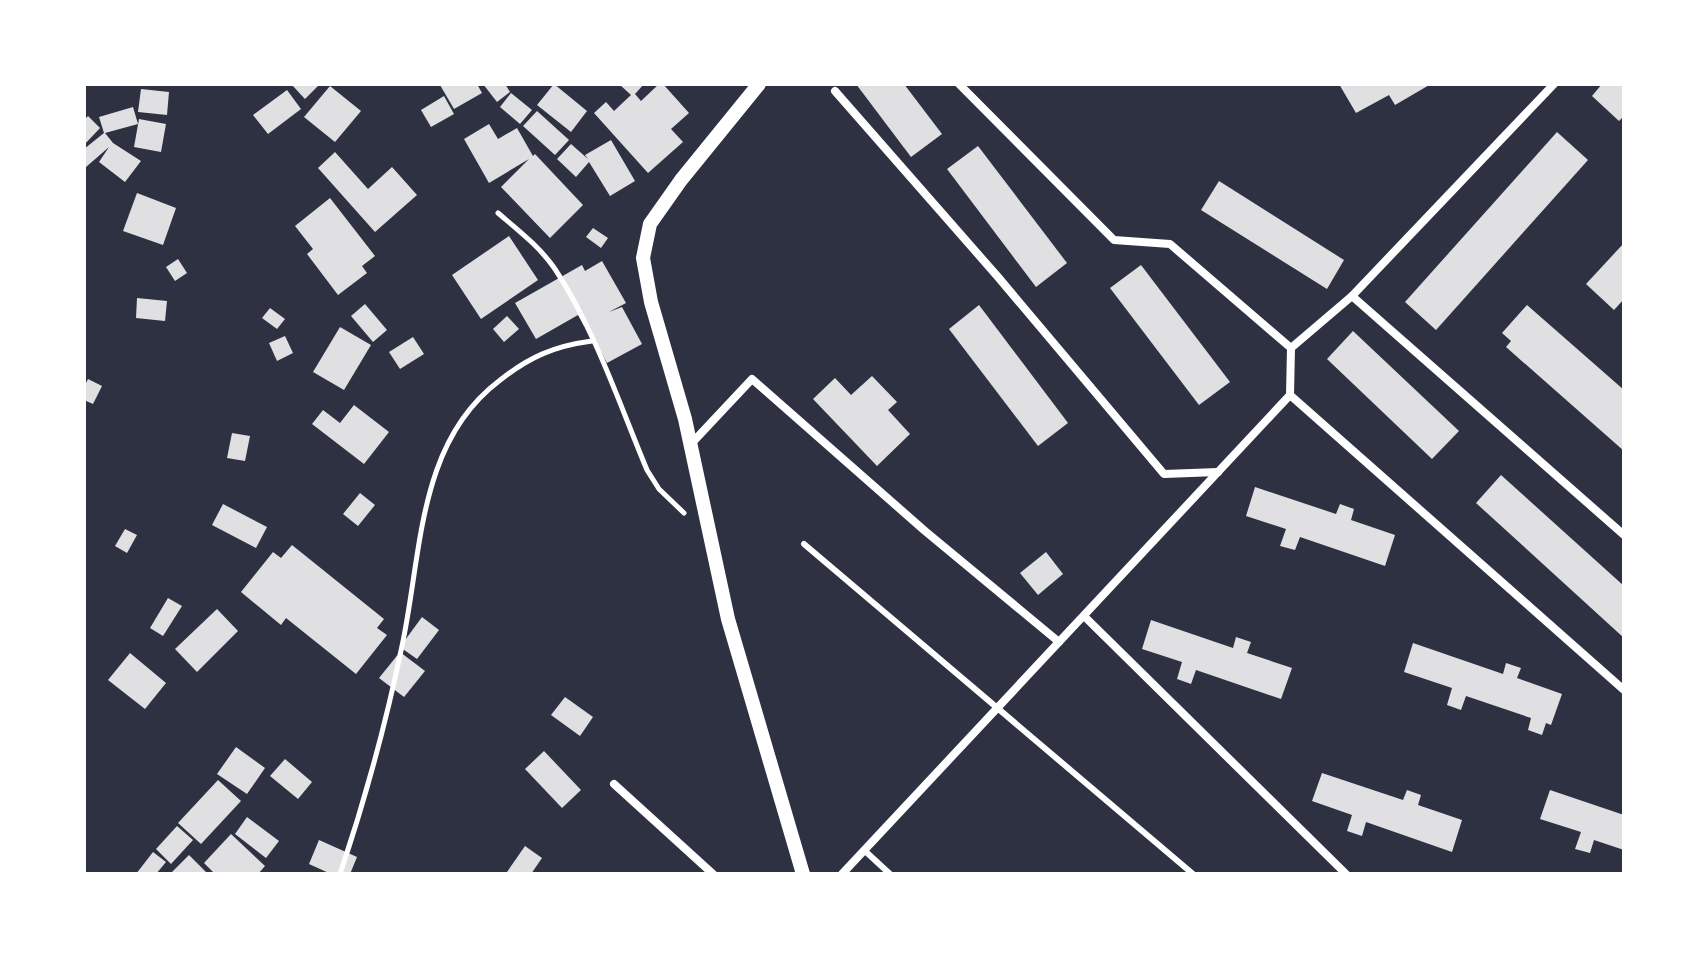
<svg xmlns="http://www.w3.org/2000/svg" width="1708" height="958" viewBox="0 0 1708 958" font-family="'Work Sans',sans-serif">
  <rect width="100%" height="100%" fill="#2d3142"/>
  <g fill="#e0e0e3">
    <polygon points="291,84 320,84 305,99"/>
    <polygon points="442,84 477,84 482,93 454,109 440,85"/>
    <polygon points="483,84 505,84 510,92 497,102"/>
    <polygon points="554,84 587,111 571,132 537,105"/>
    <polygon points="619,84 644,84 635,94 641,101 659,84 663,84 689,113 671,129 683,142 648,173 594,113 606,102 614,111 631,95"/>
    <polygon points="856,84 904,84 942,134 911,157"/>
    <polygon points="1339,84 1431,84 1395,105 1389,95 1356,113"/>
    <polygon points="1602,84 1624,84 1624,116 1619,121 1592,96"/>
    <polygon points="330,86 361,111 335,142 304,117"/>
    <polygon points="141,89 169,92 167,115 138,112"/>
    <polygon points="287,90 301,109 268,134 253,115"/>
    <polygon points="511,93 532,110 520,124 500,107"/>
    <polygon points="444,96 454,114 431,127 421,110"/>
    <polygon points="133,107 138,124 105,133 113,143 141,161 125,182 99,162 109,147 86,167 84,149 104,133 99,117"/>
    <polygon points="537,111 569,140 555,155 523,126"/>
    <polygon points="88,116 100,128 84,145 84,120"/>
    <polygon points="139,119 166,124 161,152 134,147"/>
    <polygon points="489,124 498,139 517,128 533,156 535,154 583,205 550,238 501,187 529,159 489,183 464,139"/>
    <polygon points="1557,132 1588,160 1436,330 1405,302"/>
    <polygon points="611,140 635,181 610,196 589,162 576,177 557,159 571,144 588,159 585,155"/>
    <polygon points="978,146 1067,263 1036,287 947,169"/>
    <polygon points="335,152 368,189 392,167 417,195 375,232 318,168"/>
    <polygon points="1219,181 1344,260 1327,289 1201,210"/>
    <polygon points="137,193 176,208 163,245 123,231"/>
    <polygon points="330,198 375,256 362,266 367,273 338,295 307,254 313,249 295,226"/>
    <polygon points="593,228 608,238 601,248 586,237"/>
    <polygon points="509,236 538,280 481,319 452,275"/>
    <polygon points="1624,243 1624,299 1614,310 1586,284"/>
    <polygon points="178,259 187,273 175,281 166,267"/>
    <polygon points="602,261 626,303 609,312 622,307 642,344 607,363 587,325 584,326 578,315 536,339 515,303 582,265 585,271"/>
    <polygon points="1141,265 1230,382 1199,405 1110,288"/>
    <polygon points="137,298 167,301 165,321 136,318"/>
    <polygon points="365,304 387,330 373,342 351,316"/>
    <polygon points="979,305 1068,423 1038,446 949,329"/>
    <polygon points="1527,305 1624,390 1624,451 1506,347 1511,341 1502,333"/>
    <polygon points="270,308 285,319 277,329 262,318"/>
    <polygon points="507,316 519,329 504,342 493,329"/>
    <polygon points="340,327 371,345 344,390 313,372"/>
    <polygon points="1353,331 1459,431 1432,459 1327,359"/>
    <polygon points="285,336 293,353 277,361 269,343"/>
    <polygon points="413,337 424,354 400,369 389,352"/>
    <polygon points="872,376 897,402 888,410 910,434 877,466 813,399 835,378 851,395"/>
    <polygon points="88,379 102,386 93,404 84,400 84,387"/>
    <polygon points="354,405 389,432 364,464 312,424 323,410 340,423"/>
    <polygon points="232,433 250,436 245,461 227,458"/>
    <polygon points="1501,475 1624,586 1624,638 1476,503"/>
    <polygon points="1255,487 1336,514 1340,504 1354,509 1351,520 1395,535 1385,566 1300,537 1295,550 1280,546 1286,529 1246,516"/>
    <polygon points="360,493 375,505 358,526 343,514"/>
    <polygon points="223,504 267,527 256,548 212,525"/>
    <polygon points="125,529 137,535 127,553 115,546"/>
    <polygon points="292,545 384,619 377,628 387,635 356,674 286,618 281,625 241,592 273,552 281,558"/>
    <polygon points="1046,552 1063,574 1038,595 1020,573"/>
    <polygon points="168,598 182,606 163,636 150,628"/>
    <polygon points="217,609 238,631 197,672 175,649"/>
    <polygon points="422,617 439,630 417,659 400,647"/>
    <polygon points="1151,620 1233,648 1236,637 1251,642 1247,653 1292,668 1281,699 1196,670 1191,684 1177,679 1182,662 1142,649"/>
    <polygon points="1413,643 1503,674 1506,663 1521,668 1517,678 1562,694 1551,725 1546,723 1542,735 1528,730 1531,718 1466,696 1461,710 1447,705 1452,688 1404,672"/>
    <polygon points="400,652 425,671 404,697 379,678"/>
    <polygon points="130,653 166,683 145,709 108,680"/>
    <polygon points="565,697 593,717 580,736 551,715"/>
    <polygon points="236,747 265,768 247,794 217,774"/>
    <polygon points="544,751 581,790 562,808 525,769"/>
    <polygon points="285,759 312,782 298,799 270,776"/>
    <polygon points="1322,773 1403,800 1407,790 1421,795 1418,805 1462,820 1452,852 1366,822 1362,836 1347,831 1352,815 1312,801"/>
    <polygon points="218,780 241,801 201,844 178,823"/>
    <polygon points="1550,790 1624,815 1624,850 1594,840 1590,853 1575,849 1581,832 1540,819"/>
    <polygon points="247,817 279,841 266,858 235,834"/>
    <polygon points="177,826 193,840 171,864 156,849"/>
    <polygon points="231,834 265,866 258,874 215,874 204,863"/>
    <polygon points="319,840 357,857 350,874 331,874 309,864"/>
    <polygon points="525,846 542,858 531,874 510,874 507,872"/>
    <polygon points="153,852 166,862 156,874 136,874"/>
    <polygon points="189,855 208,874 170,874"/>
  </g>
  <g fill="none" stroke-linecap="round" stroke-linejoin="round">
    <g stroke="#fff" stroke-width="5">
      <path d="M498 213C518 230 540 247 555 269 595 330 619 403 647 470L659 489 684 513"/>
      <path d="M340 874C365 800 386 723 402 646 422 554 417 443 499 381 529 357 554 346 592 341"/>
    </g>
    <g stroke="#fff" stroke-width="6">
      <polyline points="804,544 1193,874"/>
      <polyline points="864,850 890,874"/>
    </g>
    <g stroke="#fff" stroke-width="8">
      <polyline points="959,84 1114,240 1170,244 1291,348"/>
      <polyline points="835,91 998,277 1164,474 1218,472"/>
      <polyline points="1352,296 1624,535"/>
      <polyline points="1290,395 1624,690"/>
      <polyline points="691,444 752,379 925,531 1059,642"/>
      <polyline points="1084,616 1346,874"/>
      <polyline points="614,784 713,874"/>
      <polyline points="842,874 1290,395 1291,348 1352,296 1554,84"/>
    </g>
    <polyline stroke="#fff" stroke-width="14" points="759,84 681,180 650,224 643,258 651,302 685,419 728,619 803,874"/>
  </g>
  <rect width="1708" height="958" fill="none" stroke="#ffffff" stroke-width="172"/>
</svg>
